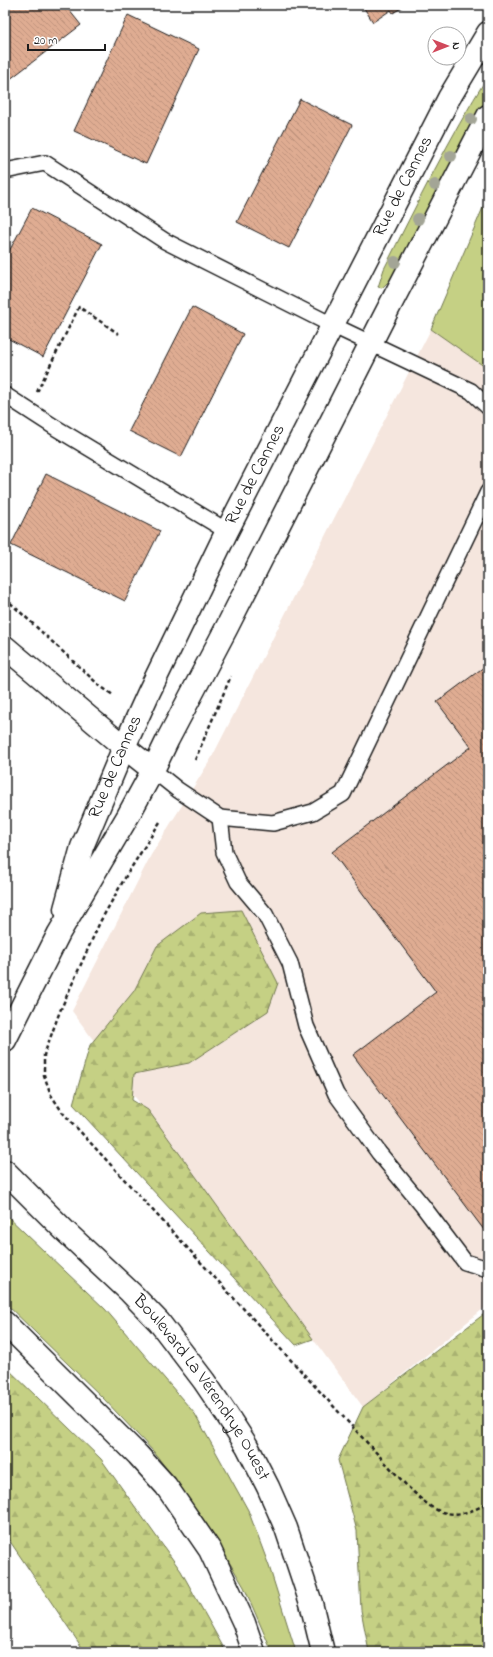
<svg xmlns="http://www.w3.org/2000/svg" width="493" height="1657" viewBox="0 0 493 1657" font-family="'Indie Flower',sans-serif">
  <defs>
    <pattern id="forest-firs" width="22" height="20" patternUnits="userSpaceOnUse"><rect width="22" height="20" fill="#c5d084"/><path d="M5 1l3.5 6h-7zM16 11l3.5 6h-7z" fill="#a9b271"/></pattern>
    <pattern id="building-back-hatch" width="6" height="6" patternUnits="userSpaceOnUse"><rect width="6" height="6" fill="#dfac92"/><path d="M-1 5l2 2M0 0l6 6M5-1l2 2" fill="none" stroke="#bf937d"/></pattern>
  </defs>
  <rect width="100%" height="100%" fill="#fff"/>
  <filter id="ink" filterUnits="userSpaceOnUse"><feTurbulence type="fractalNoise" baseFrequency=".025" numOctaves="2"/><feDisplacementMap in="SourceGraphic" scale="8" xChannelSelector="R" yChannelSelector="G"/><feConvolveMatrix kernelMatrix="1 2 1 2 8 2 1 2 1" color-interpolation-filters="sRGB"/></filter>
  <g filter="url(#ink)">
    <polygon fill="#f5e6de" points="431,329 488,369 488,1305 363,1407 72,1011 151,855 211,759"/>
    <g fill="#c5d084" stroke="#707650">
      <path d="M488 76V101L463 141 394 276 382 288 378 287 384 269C417 204 449 138 488 76Z"/>
      <polygon points="488,196 488,369 431,329"/>
      <polygon points="5,1214 105,1309 195,1414 248,1510 269,1566 296,1652 272,1652 244,1587 206,1523 154,1452 103,1398 5,1303"/>
    </g>
    <g fill="url(#forest-firs)" stroke="#707650">
      <polygon points="241,910 278,983 268,1011 189,1063 134,1074 132,1100 148,1110 313,1339 296,1345 73,1104 90,1045 134,991 157,946 201,913"/>
      <polygon points="488,1311 488,1652 369,1652 361,1610 357,1531 338,1460 363,1407"/>
      <polygon points="5,1366 101,1459 181,1571 226,1652 85,1652 5,1534"/>
    </g>
    <g fill="url(#building-back-hatch)" stroke="#1c1c1c">
      <polygon points="5,5 65,5 81,25 5,83"/>
      <polygon points="362,5 406,5 393,13 391,10 373,22"/>
      <polygon points="128,15 199,49 146,164 74,131"/>
      <polygon points="300,99 352,125 289,248 237,222"/>
      <polygon points="32,208 102,244 43,357 5,337 5,259"/>
      <polygon points="192,307 243,334 181,457 129,431"/>
      <polygon points="46,474 160,531 125,601 11,545"/>
      <polygon points="488,664 488,1233 487,1234 353,1055 436,992 332,852 471,747 437,702"/>
    </g>
    <g fill="none" stroke-linecap="round" stroke-linejoin="round">
      <defs>
        <g id="lane">
          <polyline points="5,171 45,163 165,241 332,325 471,391 488,407"/>
          <polyline points="5,395 56,428 227,531"/>
          <polyline points="153,770 178,790 220,818 273,823 313,812 343,794 488,492"/>
          <polyline points="220,818 224,852 238,882 265,914 290,963 306,1026 336,1094 379,1153 422,1205 465,1262 488,1269"/>
        </g>
        <g id="secondary">
          <polyline points="5,647 124,747 153,770"/>
          <path id="s1" d="M65 909 82 847 124 747 149 692 227 531 449 98 488 33"/>
          <polyline points="5,1040 59,933 128,816 153,770 168,739 227,627 383,319 488,116"/>
          <path id="s2" d="M5 1171 65 1231 130 1292 159 1322 204 1381 227 1415 247 1446 268 1487 286 1528 311 1603 323 1652"/>
          <polyline points="5,1323 138,1455 166,1486 210,1550 244,1623 254,1652"/>
        </g>
      </defs>
      <use href="#lane" stroke="#1c1c1c" stroke-width="18"/>
      <use href="#secondary" stroke="#1c1c1c" stroke-width="25"/>
      <g stroke="#1c1c1c" stroke-width="2.5" stroke-dasharray="4 3" stroke-linecap="butt">
        <polyline points="37,392 79,307 119,334"/>
        <polyline points="5,598 100,686 113,695"/>
        <polyline points="195,760 231,676"/>
        <path d="M160 822 126 876 100 922 60 1011 44 1055V1075L51 1095 63 1113 407 1486C416 1494 426 1505 437 1510 454 1518 474 1512 488 1502"/>
      </g>
      <use href="#lane" stroke="#fff" stroke-width="15"/>
      <use href="#secondary" stroke="#fff" stroke-width="22"/>
    </g>
    <g fill="#a3a596">
      <circle cx="471" cy="119" r="6"/>
      <circle cx="451" cy="156" r="6"/>
      <circle cx="435" cy="185" r="6"/>
      <circle cx="418" cy="219" r="6"/>
      <circle cx="395" cy="262" r="6"/>
    </g>
  </g>
  <g text-anchor="middle" dominant-baseline="central" stroke-width="4" stroke-linejoin="round" paint-order="stroke">
    <g font-size="18" fill="#1c1c1c" stroke="#fff">
      <text stroke="none"><textPath href="#s1" startOffset="799">Rue de Cannes</textPath></text>
      <text stroke="none"><textPath href="#s1" startOffset="475">Rue de Cannes</textPath></text>
      <text stroke="none"><textPath href="#s1" startOffset="151">Rue de Cannes</textPath></text>
      <text stroke="none"><textPath href="#s2" startOffset="294">Boulevard La Vérendrye Ouest</textPath></text>
    </g>
  </g>
  <rect width="493" height="1657" fill="none" stroke="#fff" stroke-width="20"/>
  <rect x="10" y="10" width="473" height="1637" fill="none" stroke="#1c1c1c" stroke-width="1.5" filter="url(#ink)"/>
  <g transform="translate(447 46) rotate(90)"><circle r="19" fill="#ffffff" stroke="#a4a4a4"/>
  <path d="M0-3L7 15L0 10L-7 15Z" fill="#d1495b"/>
  <text y="-6" font-size="11" font-weight="bold" text-anchor="middle" fill="#1c1c1c">N</text>
  </g>
  <path d="M28 44v6h77v-6" fill="none" stroke="#1c1c1c" stroke-width="2"/>
  <text x="34" y="44" font-size="12" fill="#1c1c1c" stroke="#ffffff" stroke-width="3" paint-order="stroke">20 m</text>
</svg>
